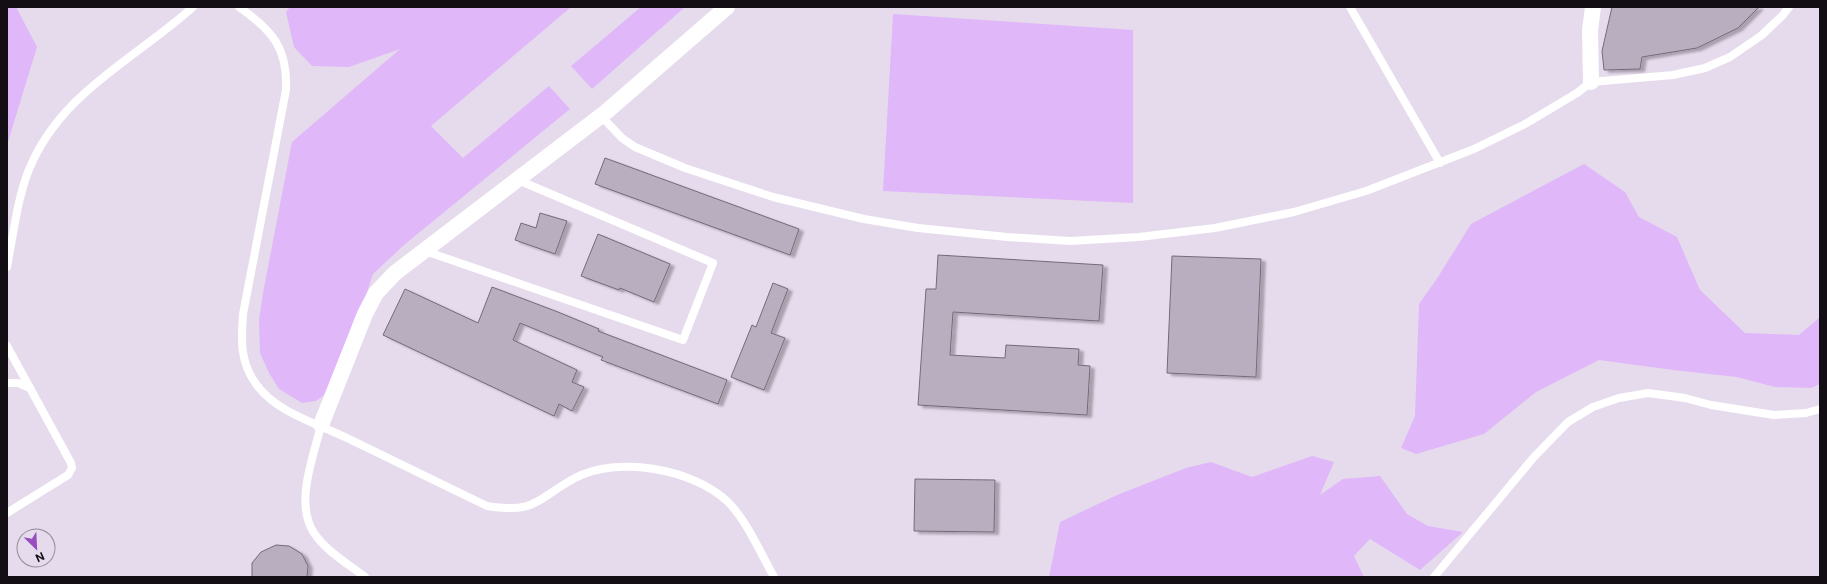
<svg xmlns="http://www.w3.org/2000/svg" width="1827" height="584" viewBox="0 0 1827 584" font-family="'Public Sans',sans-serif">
  <defs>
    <filter id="shadow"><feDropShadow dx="4.5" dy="2.5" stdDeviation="1" flood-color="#0004"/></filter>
  </defs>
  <rect width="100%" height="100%" fill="#e6dbed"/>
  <g fill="#e0b7f8">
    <polygon points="7,7 16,7 37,47 7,145"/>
    <polygon points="290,7 571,7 431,126 463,158 549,86 570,109 404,245 373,274 355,328 324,395 316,401 302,403 279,389 269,373 260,353 259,320 263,293 292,142 400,49 349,67 312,66 294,47 286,12"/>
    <polygon points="641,7 685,7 592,89 571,66"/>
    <polygon points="893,14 1133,30 1133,203 883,191"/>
    <polygon points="1584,164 1625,192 1639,217 1677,237 1700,290 1745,333 1799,335 1820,317 1820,384 1811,388 1775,387 1737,377 1673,370 1599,360 1536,392 1484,434 1416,454 1401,448 1415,416 1419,304 1438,277 1471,224"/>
    <polygon points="1312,456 1334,462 1320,495 1343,479 1380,476 1407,514 1428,526 1463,532 1420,570 1370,539 1354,556 1364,577 1049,577 1060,522 1117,495 1186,468 1211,462 1252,477"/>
  </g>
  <g fill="#b9aebf" stroke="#746a7a" filter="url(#shadow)">
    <polygon points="1612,7 1759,7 1738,28 1697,48 1642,57 1640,69 1604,70 1602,51"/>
    <polygon points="605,158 799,229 790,255 595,184"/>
    <polygon points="540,213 567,221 555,254 515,240 521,223 536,228"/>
    <polygon points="598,234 670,264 654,302 620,288 619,290 581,276"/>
    <polygon points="938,255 1103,265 1099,321 953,312 950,355 1005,358 1006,345 1079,349 1078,365 1090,366 1087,415 918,405 926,289 936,289"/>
    <polygon points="1172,256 1261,259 1256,377 1167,373"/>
    <polygon points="773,283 788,289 771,333 785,338 764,390 731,377 752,325 756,327"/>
    <polygon points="492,287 558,312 599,329 598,331 727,380 718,404 601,360 603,357 520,323 513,340 577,370 572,382 584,387 572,411 559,404 554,416 383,335 405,289 478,323"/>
    <polygon points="915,479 995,480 994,532 914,531"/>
    <polygon points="276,545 289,546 302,554 308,566 307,577 252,577 252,563 261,552"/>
  </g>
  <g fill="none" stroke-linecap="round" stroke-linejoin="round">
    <g stroke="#fff" stroke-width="8">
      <path d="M239 7C272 30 288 48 286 90L243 314C241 340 240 362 256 384 277 413 316 423 347 438 393 460 440 483 487 506 537 514 536 499 575 478 617 455 694 469 728 502 747 521 761 554 774 577"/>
      <polyline points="1350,7 1440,163"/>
      <polyline points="601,116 622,138 635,147 685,168 773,197 864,219 918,228 1007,237 1070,241 1139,237 1215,228 1294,212 1366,191 1474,149 1525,124 1577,93 1591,82 1673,75 1705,68 1730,57 1762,35 1783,15 1789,7"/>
      <polyline points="425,251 683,340 713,263 518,180"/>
      <path d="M7 267C13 236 17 201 28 172 59 93 134 60 193 7"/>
      <polyline points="7,346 71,463 72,468 68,475 7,513"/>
      <polyline points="7,383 18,383 30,388"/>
      <path d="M321 425C314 456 294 503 314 533 326 551 348 564 365 577"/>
      <polyline points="1434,577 1534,457 1568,422 1593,407 1619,398 1648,393 1685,398 1711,405 1774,415 1806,413 1820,409"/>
    </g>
    <g stroke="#fff" stroke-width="16">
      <polyline points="1591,82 1590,30 1593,7"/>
      <polyline points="321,425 365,314 376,293 395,273 606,112 727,7"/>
    </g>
  </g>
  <rect width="1827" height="584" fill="none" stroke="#120e14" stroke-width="16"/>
  <g transform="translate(36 548) rotate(156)"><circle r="19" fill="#e6dbed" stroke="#918996"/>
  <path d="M0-3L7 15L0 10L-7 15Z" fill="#994dbf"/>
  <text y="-6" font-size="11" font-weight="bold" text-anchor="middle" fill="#120e14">N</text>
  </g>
</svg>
